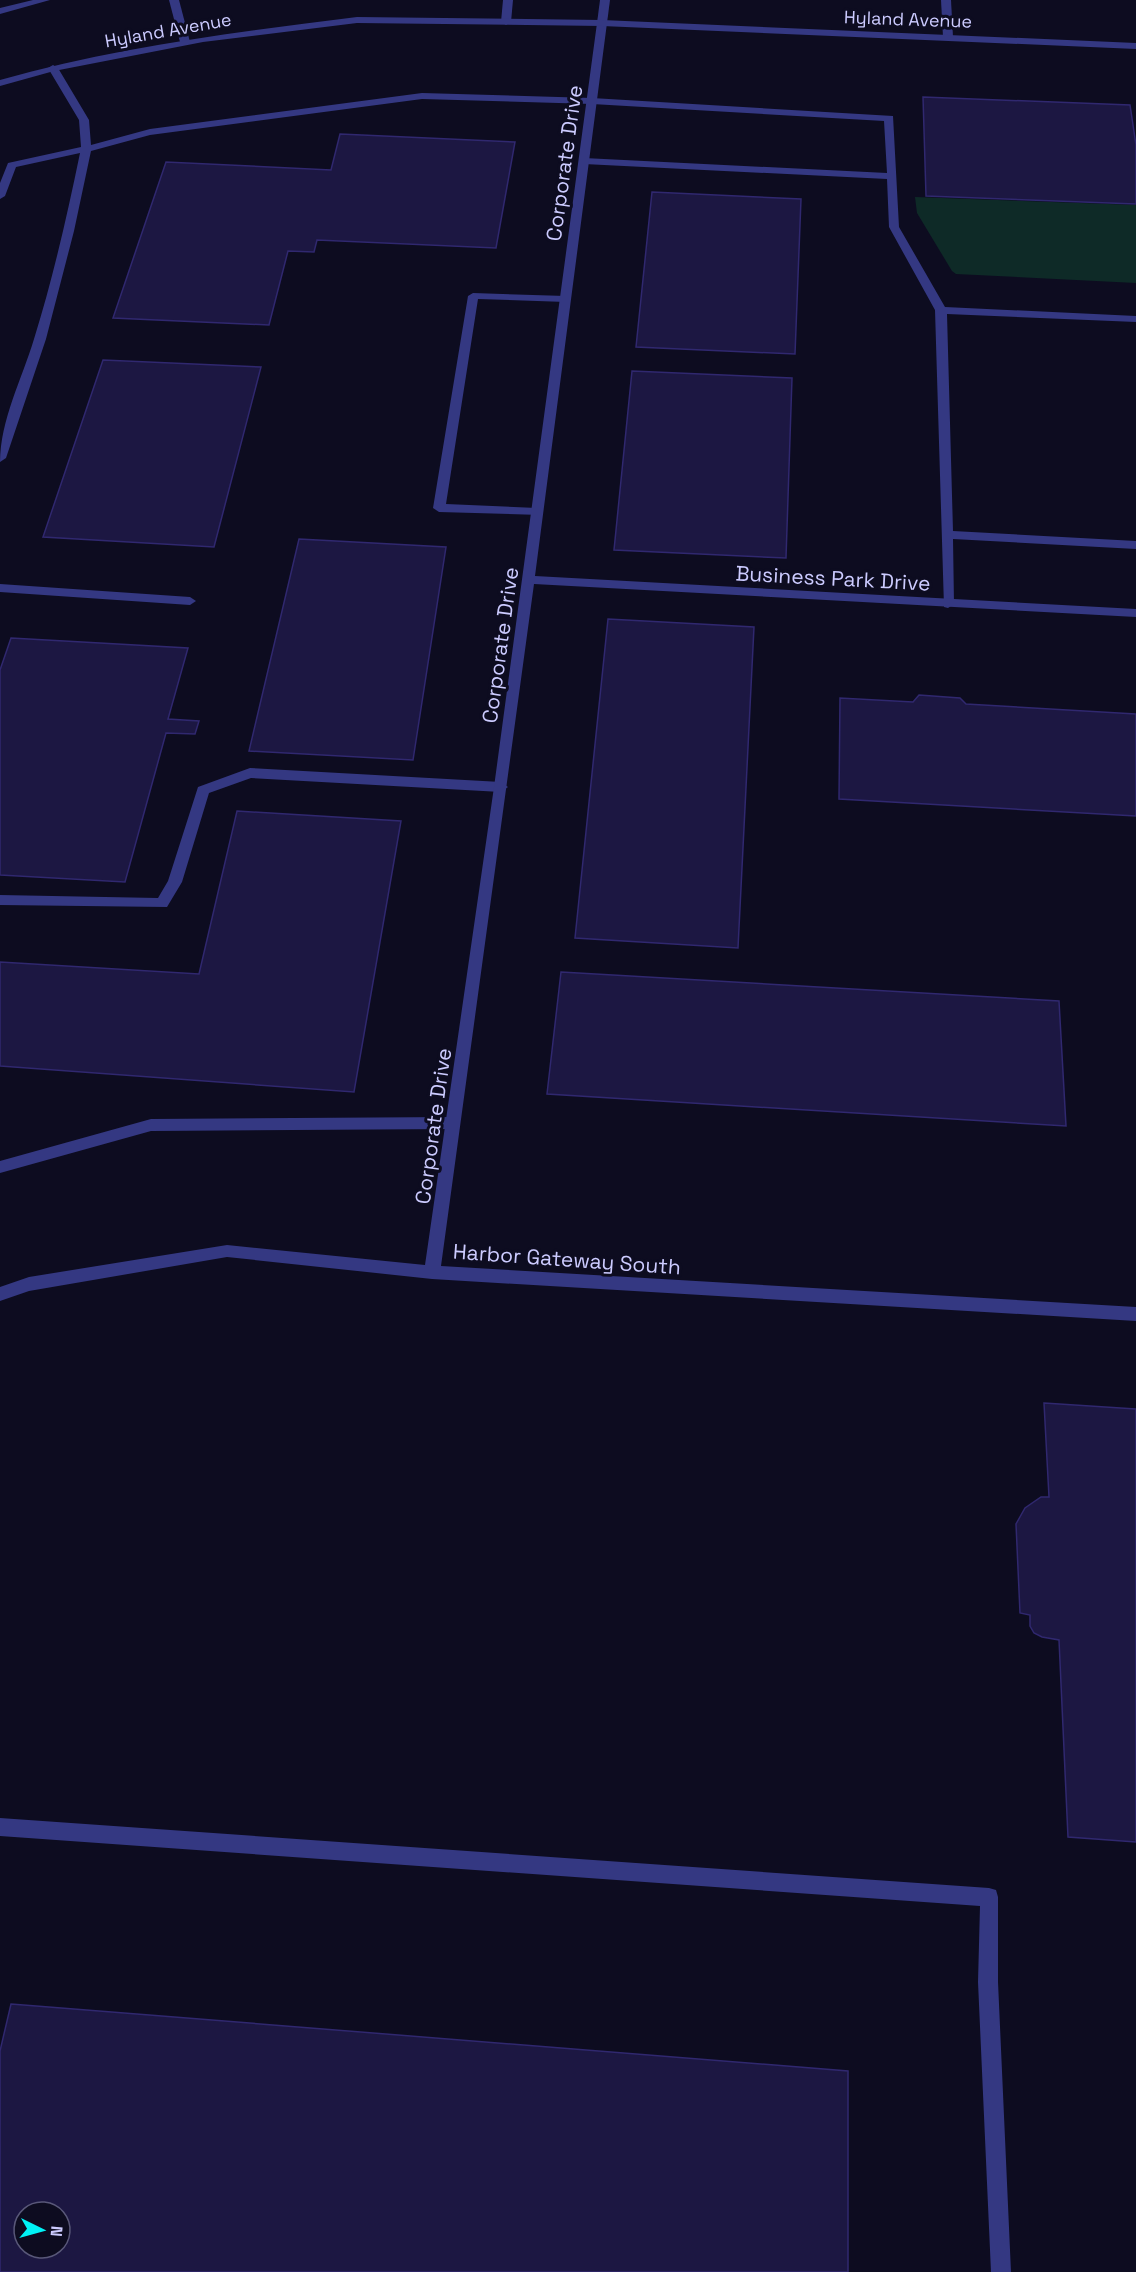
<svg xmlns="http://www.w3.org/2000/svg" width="1136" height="2272" viewBox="0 0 1136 2272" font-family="'Space Grotesk',sans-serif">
  <rect width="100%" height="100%" fill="#0d0c20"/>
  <polygon fill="#0e2a27" points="915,197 1136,205 1136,283 956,274 952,271 917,213"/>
  <g fill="#1c1742" stroke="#30286f" stroke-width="1.5" fill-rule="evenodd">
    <polygon points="923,97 1130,105 1136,145 1136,204 926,196"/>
    <polygon points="340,134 515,142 496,248 317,240 314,252 288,251 269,325 113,318 166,162 331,170"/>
    <polygon points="652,192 801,199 795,354 636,347"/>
    <polygon points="103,360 261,367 214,547 43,537"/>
    <polygon points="632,371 792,378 786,558 614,550"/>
    <polygon points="299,539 446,547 413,760 249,751"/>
    <polygon points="608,619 754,627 738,948 575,938"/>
    <polygon points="11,638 188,648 168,719 199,721 195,734 166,733 125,882 0,875 0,670"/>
    <polygon points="919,695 960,698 966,704 1136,714 1136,816 839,799 840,698 913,702"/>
    <polygon points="237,811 401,821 354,1092 0,1066 0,962 199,974"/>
    <polygon points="561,972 1059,1001 1066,1126 547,1094"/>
    <polygon points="1044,1403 1136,1409 1136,1842 1068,1837 1059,1640 1042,1637 1034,1633 1030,1626 1030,1615 1020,1613 1016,1524 1025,1508 1041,1497 1049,1497"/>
    <path d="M11 2004 848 2071V2272H0V2051ZM24 2212H60V2248H24Z"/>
  </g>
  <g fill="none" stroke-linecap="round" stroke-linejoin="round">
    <g fill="#343882" fill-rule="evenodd">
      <polygon points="33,0 50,0 0,14 0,8"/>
      <polygon points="169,0 179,0 190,42 188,44 180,42"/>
      <polygon points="503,0 513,0 511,22 506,25 501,22"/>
      <polygon points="600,0 610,0 607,23 602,26 597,23"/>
      <polygon points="941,0 951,0 953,37 948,40 943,37"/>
      <path d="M53 65 58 68 89 120 91 145 150 129 422 93 592 98 893 116 899 227 945 307 1136 316V322L947 314 953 531 1136 541V549L953 539 954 604 948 608 944 607 935 310 889 227 887 179 584 164 579 161 584 158 887 173 884 121 592 104 422 99 150 135 91 151 74 231 46 339 6 458 0 462C0 420 22 379 34 339 53 278 67 216 80 153L16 167 5 196 0 199V183L8 163 81 147 79 120 48 68Z"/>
      <polygon points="473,293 566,296 571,299 566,302 478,299 446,504 537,508 543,512 541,515 439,512 433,508 468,296"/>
      <polygon points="0,584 190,597 196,601 190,605 0,592"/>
      <polygon points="250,768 501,782 508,787 501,792 251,778 209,793 182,882 167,907 0,905 0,895 158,898 168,881 198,787"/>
      <polygon points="453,1117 458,1119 460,1123 458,1127 453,1129 151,1131 0,1173 0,1161 151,1119"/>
      <polygon points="0,1818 989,1888 996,1890 998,1897 998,1982 1011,2272 991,2272 978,1982 980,1906 0,1836"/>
    </g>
    <polygon fill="#343882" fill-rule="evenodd" points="602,20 607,23 535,576 1136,609 1136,617 534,584 441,1266 1136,1307 1136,1321 432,1279 227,1257 29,1291 0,1301 0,1287 29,1277 227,1245 425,1265 494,787 597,23"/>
    <path fill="#343882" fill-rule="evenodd" d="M357 17 602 20 1136 43V49L602 26 357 23 203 42 54 71 0 86V80C117 47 237 32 357 17Z"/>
  </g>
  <g text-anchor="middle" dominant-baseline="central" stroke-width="6" stroke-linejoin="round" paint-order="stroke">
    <g font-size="18" fill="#cccbff" stroke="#0d0c20">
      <text transform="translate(908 19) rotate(2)">Hyland Avenue</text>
      <text transform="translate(168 30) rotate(-10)">Hyland Avenue</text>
    </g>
    <g font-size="21" fill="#cccbff" stroke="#0d0c20">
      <text transform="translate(564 163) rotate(-82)">Corporate Drive</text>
      <text transform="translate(833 578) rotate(3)">Business Park Drive</text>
      <text transform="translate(500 645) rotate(-82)">Corporate Drive</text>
      <text transform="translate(433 1126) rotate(-82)">Corporate Drive</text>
      <text transform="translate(567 1259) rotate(4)">Harbor Gateway South</text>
    </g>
  </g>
  <g transform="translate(42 2230) rotate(95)"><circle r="28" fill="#0d0c20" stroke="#595879" stroke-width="1.5"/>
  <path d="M0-4.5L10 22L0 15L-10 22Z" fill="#00f2f6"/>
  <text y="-9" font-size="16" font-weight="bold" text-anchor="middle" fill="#cccbff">N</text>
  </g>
</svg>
